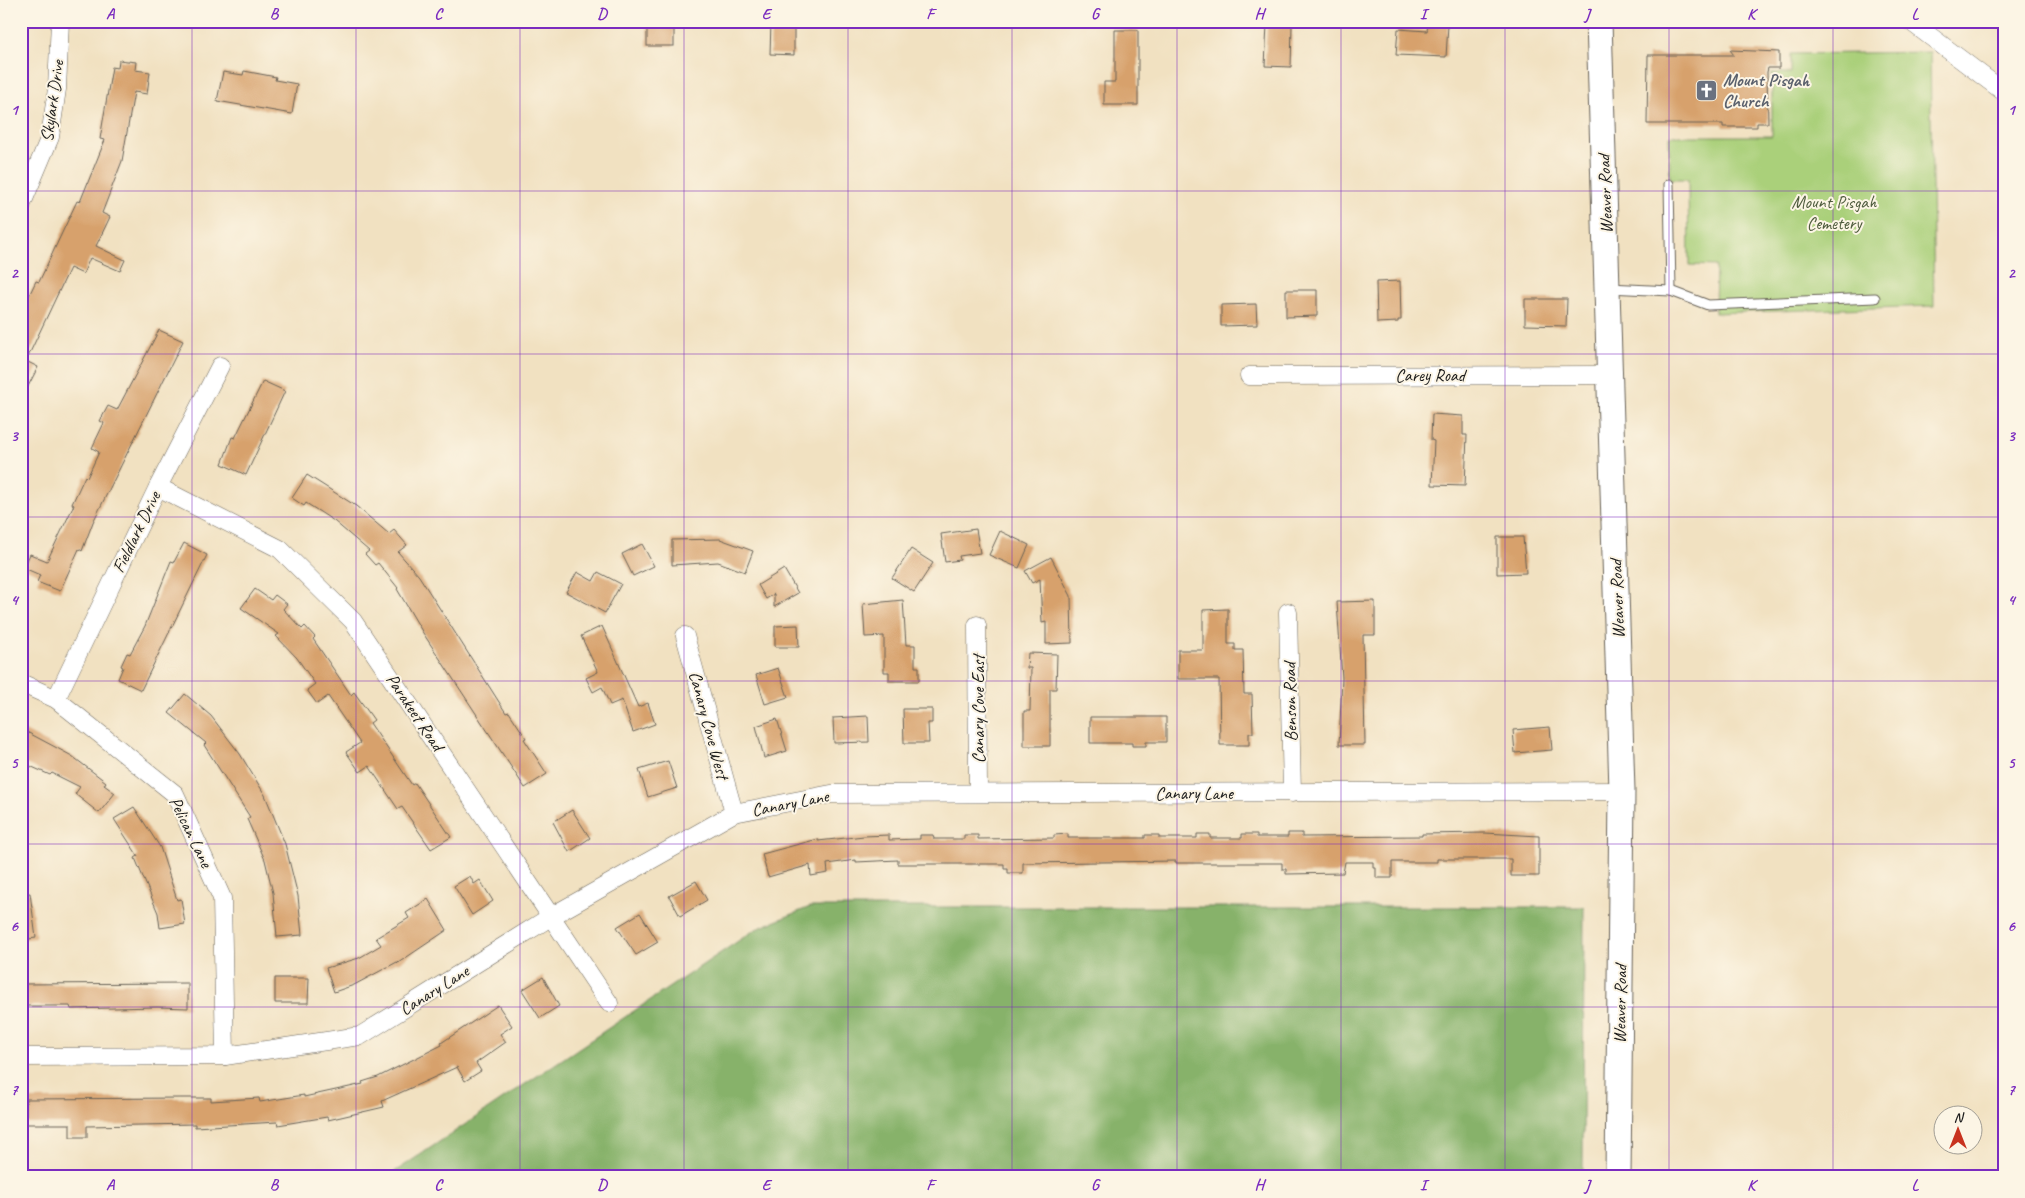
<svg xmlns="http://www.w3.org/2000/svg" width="2025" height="1198" viewBox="0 0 2025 1198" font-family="Caveat,sans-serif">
  <rect width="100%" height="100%" fill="#fcf5e5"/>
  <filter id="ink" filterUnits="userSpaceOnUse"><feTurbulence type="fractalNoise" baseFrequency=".02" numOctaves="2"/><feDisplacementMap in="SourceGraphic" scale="10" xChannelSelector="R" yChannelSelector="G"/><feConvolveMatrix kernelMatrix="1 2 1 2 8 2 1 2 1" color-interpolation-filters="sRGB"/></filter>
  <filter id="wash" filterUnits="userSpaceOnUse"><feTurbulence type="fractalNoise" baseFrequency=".0096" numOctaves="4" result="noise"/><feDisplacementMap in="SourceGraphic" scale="20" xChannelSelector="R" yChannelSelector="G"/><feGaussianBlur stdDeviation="1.12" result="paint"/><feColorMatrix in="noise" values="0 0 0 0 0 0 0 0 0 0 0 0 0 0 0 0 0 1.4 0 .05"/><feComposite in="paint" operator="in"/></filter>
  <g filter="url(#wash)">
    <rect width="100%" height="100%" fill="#f1e1c1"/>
    <polygon fill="#aad07a" stroke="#63764b" points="1930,52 1934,306 1715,313 1716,266 1689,265 1688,179 1670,179 1669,136 1772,136 1772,73 1791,73 1791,54"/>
    <polygon fill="#87b26a" stroke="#526743" points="810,907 1584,907 1583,1177 387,1177 756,929"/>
    <g id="blocks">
      <g fill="#d7a16c">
        <polygon points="771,22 794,23 794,55 770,54"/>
        <rect x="647" y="23" width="27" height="23"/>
        <polygon points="1267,24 1292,25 1291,67 1265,66"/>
        <polygon points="1428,24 1448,25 1446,57 1396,55 1398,29 1427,31"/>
        <polygon points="1115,30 1138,30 1138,105 1104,105 1104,82 1115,82"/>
        <polygon points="1730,50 1779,52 1779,68 1768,68 1767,72 1768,123 1757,123 1757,127 1723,127 1723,124 1647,124 1648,55 1734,55"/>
        <polygon points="119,60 136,62 135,70 150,72 147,94 134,92 122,161 102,213 110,217 96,246 125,260 120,271 90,258 83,274 70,268 26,361 38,367 21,400 21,312 36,281 39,282 77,201 80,202 105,140 100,139 112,67 118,68"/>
        <polygon points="244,71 276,77 275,80 297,84 292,114 217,101 223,72 243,75"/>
        <polygon points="1400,281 1401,320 1398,320 1398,322 1377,323 1376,282"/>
        <polygon points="1286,290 1317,290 1317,316 1286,317"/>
        <polygon points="1525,299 1567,299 1566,326 1525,325"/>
        <polygon points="1256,304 1257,325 1221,326 1221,305"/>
        <polygon points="159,330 183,341 93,522 82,551 79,549 60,591 37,582 40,575 24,568 30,554 47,561 74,505 72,504 85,476 87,478 99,452 92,448 104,423 100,421 108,406 117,410"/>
        <polygon points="263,381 285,391 246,475 222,464 232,437 235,438"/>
        <polygon points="1432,414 1463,416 1463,435 1467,435 1465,486 1432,485 1434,441 1431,440"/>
        <polygon points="307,475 356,506 389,534 394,530 407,545 398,552 419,576 506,713 509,712 526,738 524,739 547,774 525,788 423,633 397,589 398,588 378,563 375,565 365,554 369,551 334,521 306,503 304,506 292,498"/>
        <polygon points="976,529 980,553 959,556 960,560 945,562 941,534"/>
        <polygon points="1000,531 1029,545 1019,568 989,555"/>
        <polygon points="1497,537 1523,537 1526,573 1497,574"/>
        <polygon points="720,539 753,551 745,572 718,562 672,565 672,540"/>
        <polygon points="184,543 207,555 141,690 118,679 123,667 121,666 127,653 130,654 145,626 171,561 174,562"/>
        <polygon points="642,544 654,566 633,576 622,554"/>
        <polygon points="911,549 933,563 914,592 892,578"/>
        <polygon points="1051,557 1071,596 1072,643 1046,644 1046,622 1042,623 1040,579 1032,583 1025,571"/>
        <polygon points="784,569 798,593 774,607 774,594 766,599 758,585"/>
        <polygon points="577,572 593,581 598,572 621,584 605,613 566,592"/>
        <polygon points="255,589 271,600 275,595 287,604 283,609 302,629 305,626 315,637 313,639 351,695 354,692 374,720 370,723 412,785 415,783 451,837 431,849 402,807 398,809 369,766 360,772 346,752 360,743 328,696 317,704 307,690 315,684 297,658 276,636 279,634 241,608"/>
        <polygon points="903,600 906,645 915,645 915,667 919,667 919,681 889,681 889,672 884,672 884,636 865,637 863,604"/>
        <polygon points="1375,601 1375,635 1363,635 1365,745 1339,745 1342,678 1337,602"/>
        <polygon points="1228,609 1228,644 1235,644 1235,650 1243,650 1244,694 1252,694 1253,733 1249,733 1249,745 1220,745 1219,679 1178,679 1178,650 1203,650 1203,610"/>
        <polygon points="798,625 799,647 775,647 775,626"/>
        <polygon points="602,626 638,707 648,703 655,724 633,732 622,700 610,705 602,687 593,692 586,678 598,672 581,636"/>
        <polygon points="1028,653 1057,654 1056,689 1050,689 1050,746 1024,746 1024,711 1030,711 1031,668 1027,668"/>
        <polygon points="778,668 788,697 765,704 756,675"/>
        <polygon points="185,694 211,716 240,754 265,795 285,844 298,896 302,935 277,937 273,893 265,860 247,819 250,817 204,745 206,743 169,713"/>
        <polygon points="903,709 932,709 932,723 928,723 929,743 904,743"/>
        <polygon points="868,716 869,742 834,743 833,718"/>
        <polygon points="1090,717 1166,717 1166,742 1146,742 1146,746 1132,746 1132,743 1090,743"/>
        <polygon points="777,719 787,751 764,758 756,726"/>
        <polygon points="1550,727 1552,750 1515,753 1513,730"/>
        <polygon points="25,731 72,756 106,782 104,785 115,793 99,813 75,794 80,787 52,773 50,775 21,762 21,739"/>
        <polygon points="668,761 677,788 648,797 639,770"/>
        <polygon points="134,807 160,847 177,900 181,899 185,924 160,928 158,913 135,858 138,856 114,819"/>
        <polygon points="572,810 590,838 569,852 553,822"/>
        <polygon points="1288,833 1302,833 1302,837 1422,836 1422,834 1485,833 1539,836 1539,876 1511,876 1511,859 1437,859 1437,862 1392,862 1392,878 1376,878 1376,868 1373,868 1373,862 1345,862 1343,873 1286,874 1286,869 1282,869 1282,863 1176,863 1176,861 1023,863 1023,873 1008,873 1008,869 1004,869 1004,864 898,864 898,860 856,862 856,860 827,864 828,873 811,876 810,865 768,877 762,854 818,839 818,841 864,836 889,835 889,840 920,839 920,835 933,835 934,839 964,839 964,835 978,835 978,839 1054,838 1054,835 1068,834 1068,838 1145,838 1145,835 1159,835 1159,838 1197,838 1197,834 1210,834 1210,838 1242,838 1242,834 1257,834 1257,837 1288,837"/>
        <polygon points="470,876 474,884 480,880 493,901 472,915 454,886"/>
        <polygon points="696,881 707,900 680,916 669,896"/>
        <polygon points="30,893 36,938 21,940 21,894"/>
        <polygon points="428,899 447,930 398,963 397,962 354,985 334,992 326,968 359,958 381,945 376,938 409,918 406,913"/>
        <polygon points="640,913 658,942 636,955 617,927"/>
        <polygon points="543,977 559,1006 540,1018 522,990"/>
        <polygon points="275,978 309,978 308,1003 275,1003"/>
        <polygon points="188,983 188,1008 157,1007 71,1009 70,1006 21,1006 21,984"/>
        <polygon points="498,1005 512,1026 500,1034 506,1042 476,1063 481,1071 465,1081 457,1067 382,1101 384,1107 328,1120 327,1117 278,1125 277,1122 195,1127 195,1124 87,1126 87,1137 70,1137 70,1124 26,1124 26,1099 181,1098 211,1098 211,1101 259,1098 260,1102 304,1095 304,1097 363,1084 362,1082 378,1077 442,1045 441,1043"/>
      </g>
    </g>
  </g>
  <g filter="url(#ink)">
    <use href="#blocks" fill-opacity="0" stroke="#676156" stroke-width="1"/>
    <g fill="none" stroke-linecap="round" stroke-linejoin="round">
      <defs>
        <g id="service">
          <polyline points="1608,288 1671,291 1669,184"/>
          <polyline points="1671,291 1708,305 1875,298"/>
        </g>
        <g id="minor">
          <polyline points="1910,21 2004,92"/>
          <polyline points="21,206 50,137 57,89 60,21"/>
          <polyline points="1249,376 1611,375"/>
          <polyline points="158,487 280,549 353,621 609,1003"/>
          <polyline points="1288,612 1292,793"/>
          <polyline points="977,625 978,792"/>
          <polyline points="685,636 734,813"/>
          <polyline points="21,683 56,699 175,794 222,898 225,1056"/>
          <polyline points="56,699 158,487 220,366"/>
          <polyline points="21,1057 225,1056 360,1036 552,916 734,813 831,794 1622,791"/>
        </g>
        <polyline id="secondary" points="1599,21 1622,791 1618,1177"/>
      </defs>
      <use href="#service" stroke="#676156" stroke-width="11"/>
      <use href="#minor" stroke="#676156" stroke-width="19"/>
      <use href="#secondary" stroke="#676156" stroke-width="27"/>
      <use href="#service" stroke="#fff" stroke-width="9"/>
      <use href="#minor" stroke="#fff" stroke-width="18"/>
      <use href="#secondary" stroke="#fff" stroke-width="25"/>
    </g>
  </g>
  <path fill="none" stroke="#7b2cbf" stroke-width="1" stroke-opacity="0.55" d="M192 21V1177M356 21V1177M520 21V1177M684 21V1177M848 21V1177M1012 21V1177M1177 21V1177M1341 21V1177M1505 21V1177M1669 21V1177M1833 21V1177M21 191H2004M21 354H2004M21 517H2004M21 681H2004M21 844H2004M21 1007H2004"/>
  <defs>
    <symbol id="church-square" viewBox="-11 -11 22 22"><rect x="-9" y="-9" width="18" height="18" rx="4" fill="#6b7280" stroke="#fcf5e5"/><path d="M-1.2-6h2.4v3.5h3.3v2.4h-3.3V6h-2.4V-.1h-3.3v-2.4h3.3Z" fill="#fff"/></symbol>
  </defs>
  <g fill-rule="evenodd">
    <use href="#church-square" x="1694" y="78" width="25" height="25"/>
  </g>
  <g text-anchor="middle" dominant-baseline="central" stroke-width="4" stroke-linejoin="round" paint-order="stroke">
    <g font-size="18" font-weight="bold" fill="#5b616d" stroke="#fcf5e5" text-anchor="start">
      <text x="1723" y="80">Mount Pisgah<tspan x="1723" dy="21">Church</tspan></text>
    </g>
    <g font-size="18" fill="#1c1c1c" stroke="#fcf5e5">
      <text transform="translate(52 101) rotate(-82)">Skylark Drive</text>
      <text transform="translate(1605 194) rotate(-92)">Weaver Road</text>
      <text x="1430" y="375">Carey Road</text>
      <text transform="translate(136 532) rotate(-64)">Fieldlark Drive</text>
      <text transform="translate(1617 599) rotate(-92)">Weaver Road</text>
      <text transform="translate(1290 702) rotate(-91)">Benson Road</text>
      <text transform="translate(978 709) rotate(-90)">Canary Cove East</text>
      <text transform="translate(415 712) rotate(56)">Parakeet Road</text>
      <text transform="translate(709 725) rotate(75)">Canary Cove West</text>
      <text x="1194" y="793">Canary Lane</text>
      <text transform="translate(790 803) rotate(-11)">Canary Lane</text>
      <text transform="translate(191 832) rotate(64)">Pelican Lane</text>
      <text transform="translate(434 990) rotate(-32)">Canary Lane</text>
      <text transform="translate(1620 1004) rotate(-89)">Weaver Road</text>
    </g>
    <g font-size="18" fill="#4e5b3d" stroke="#fcf5e5">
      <text x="1834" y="202">Mount Pisgah<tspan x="1834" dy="21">Cemetery</tspan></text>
    </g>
  </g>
  <rect width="2025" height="1198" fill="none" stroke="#fcf5e5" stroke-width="55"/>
  <g transform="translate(1958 1130)"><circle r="24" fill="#fcf5e5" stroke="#a29e95"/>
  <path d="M0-4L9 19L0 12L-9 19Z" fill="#c8321e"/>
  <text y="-8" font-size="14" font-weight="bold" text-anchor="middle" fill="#1c1c1c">N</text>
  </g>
  <rect x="28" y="28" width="1970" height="1142" fill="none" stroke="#7b2cbf" stroke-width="2"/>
  <g font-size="16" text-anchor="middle" font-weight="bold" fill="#7b2cbf">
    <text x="110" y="19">A</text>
    <text x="274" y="19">B</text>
    <text x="438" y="19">C</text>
    <text x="602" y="19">D</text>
    <text x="766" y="19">E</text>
    <text x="930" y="19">F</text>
    <text x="1095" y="19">G</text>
    <text x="1259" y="19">H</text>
    <text x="1423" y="19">I</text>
    <text x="1587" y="19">J</text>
    <text x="1751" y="19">K</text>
    <text x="1915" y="19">L</text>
    <text x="14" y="115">1</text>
    <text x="2011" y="115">1</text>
    <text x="14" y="278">2</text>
    <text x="2011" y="278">2</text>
    <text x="14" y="441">3</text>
    <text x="2011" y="441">3</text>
    <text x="14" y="605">4</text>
    <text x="2011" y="605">4</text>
    <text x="14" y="768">5</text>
    <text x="2011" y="768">5</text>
    <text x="14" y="931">6</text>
    <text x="2011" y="931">6</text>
    <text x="14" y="1095">7</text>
    <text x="2011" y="1095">7</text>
    <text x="110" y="1190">A</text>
    <text x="274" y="1190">B</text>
    <text x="438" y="1190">C</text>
    <text x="602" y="1190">D</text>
    <text x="766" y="1190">E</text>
    <text x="930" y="1190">F</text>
    <text x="1095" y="1190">G</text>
    <text x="1259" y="1190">H</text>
    <text x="1423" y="1190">I</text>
    <text x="1587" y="1190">J</text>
    <text x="1751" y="1190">K</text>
    <text x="1915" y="1190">L</text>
  </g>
</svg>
